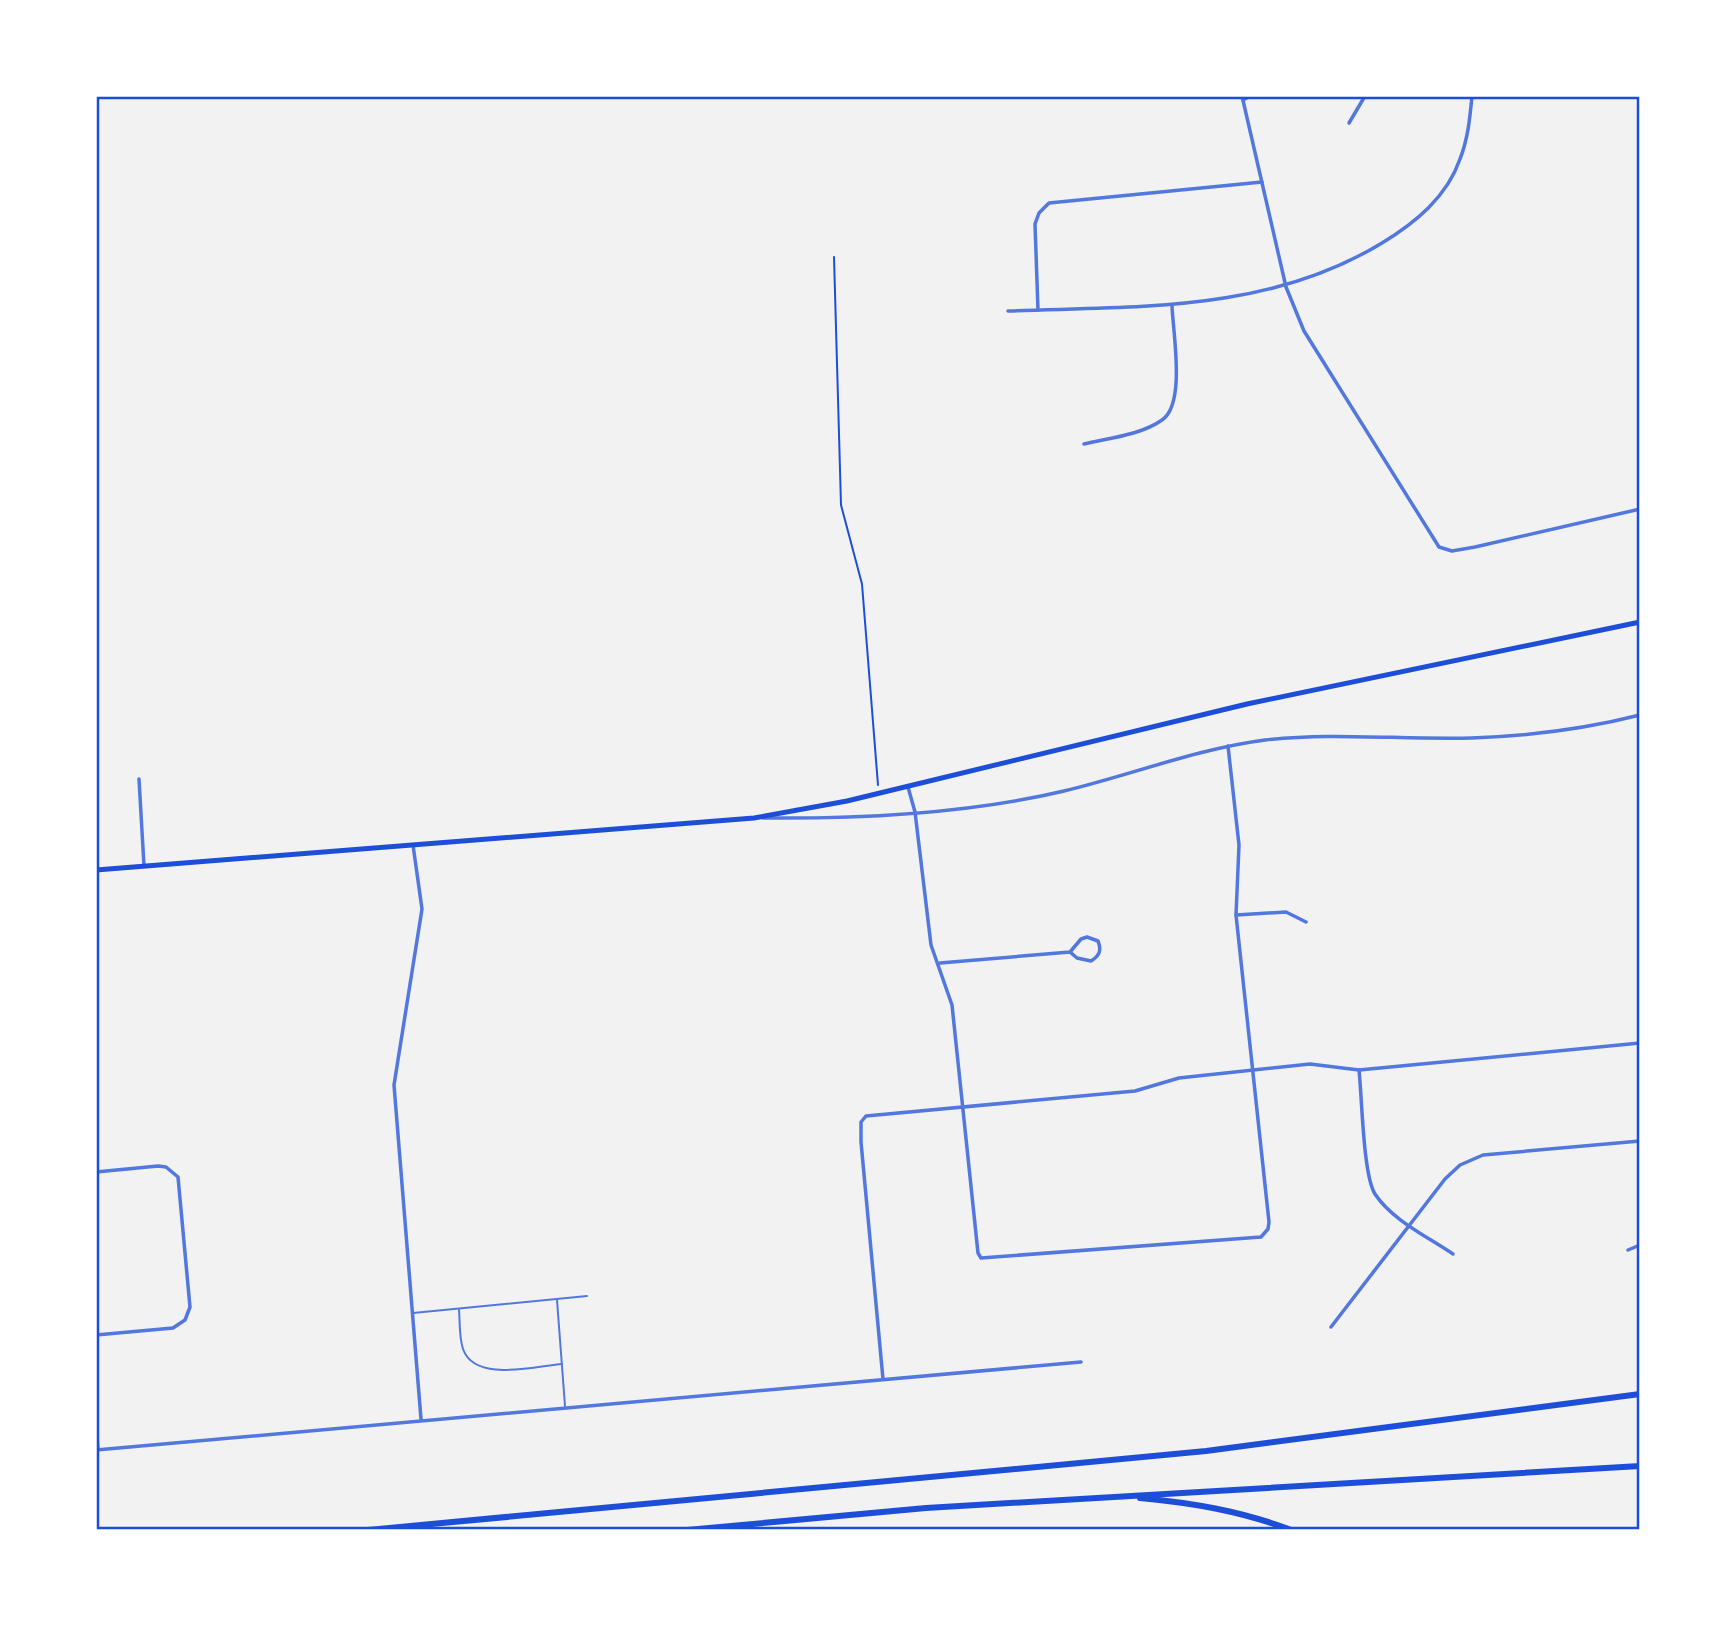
<svg xmlns="http://www.w3.org/2000/svg" width="1736" height="1626" viewBox="0 0 1736 1626" font-family="'Public Sans',sans-serif">
  <rect width="100%" height="100%" fill="#f2f2f2"/>
  <g fill="none" stroke-linecap="round" stroke-linejoin="round">
    <polyline stroke="#1d4ed8" stroke-width="2" points="834,257 841,505 862,584 878,785"/>
    <g stroke="#5277de" stroke-width="2">
      <polyline points="557,1300 565,1406"/>
      <path d="M459 1310C460 1322 459 1337 463 1349 475 1383 535 1366 562 1364"/>
      <polyline points="413,1313 587,1296"/>
    </g>
    <g stroke="#5277de" stroke-width="3.5">
      <polyline points="1242,96 1286,287 1304,331 1439,547 1452,551 1475,547 1640,509"/>
      <polyline points="1243,100 1250,96"/>
      <polyline points="1349,123 1365,96"/>
      <polyline points="1038,310 1035,224 1039,213 1049,203 1262,182"/>
      <path d="M1008 311C1138 306 1267 313 1382 243 1415 223 1447 197 1460 159 1468 139 1470 117 1472 96"/>
      <polyline points="1640,432 1640,450"/>
      <path d="M1084 444C1109 438 1141 435 1162 420 1186 404 1173 333 1172 306"/>
      <polyline points="139,779 144,866"/>
      <polyline points="908,787 915,812 931,945 952,1005 978,1253 981,1258 1261,1237 1268,1229 1269,1222 1236,915 1239,845 1228,746"/>
      <path d="M763 818C863 819 967 814 1064 791 1131 775 1196 749 1265 740 1333 732 1403 740 1472 738 1528 736 1585 729 1640 715"/>
      <polyline points="413,845 422,909 394,1085 421,1419"/>
      <polyline points="1236,915 1286,912 1306,922"/>
      <path d="M940 963 1070 952 1077 958 1091 961C1099 956 1102 951 1098 941L1087 937 1081 939 1070 952"/>
      <path d="M1359 1070C1362 1097 1363 1175 1375 1194 1392 1220 1428 1237 1453 1254"/>
      <polyline points="96,1172 158,1166 166,1167 178,1177 190,1307 185,1320 173,1328 96,1335"/>
      <polyline points="1628,1250 1640,1245"/>
      <polyline points="1331,1327 1445,1179 1460,1165 1483,1155 1640,1141"/>
      <polyline points="883,1379 861,1142 861,1122 866,1116 1135,1091 1179,1078 1310,1064 1359,1070 1640,1043"/>
      <polyline points="96,1426 98,1449"/>
      <polyline points="96,1450 1081,1362"/>
    </g>
    <polyline stroke="#1d4ed8" stroke-width="5" points="96,870 754,818 847,801 1247,704 1640,622"/>
    <g stroke="#1d4ed8" stroke-width="6">
      <path d="M1140 1498C1193 1503 1241 1511 1291 1530"/>
      <polyline points="368,1530 1206,1451 1640,1394"/>
      <polyline points="687,1530 926,1508 1640,1466"/>
    </g>
  </g>
  <rect width="1736" height="1626" fill="none" stroke="#ffffff" stroke-width="196"/>
  <rect x="98" y="98" width="1540" height="1430" fill="none" stroke="#1d4ed8" stroke-width="2.5"/>
</svg>
